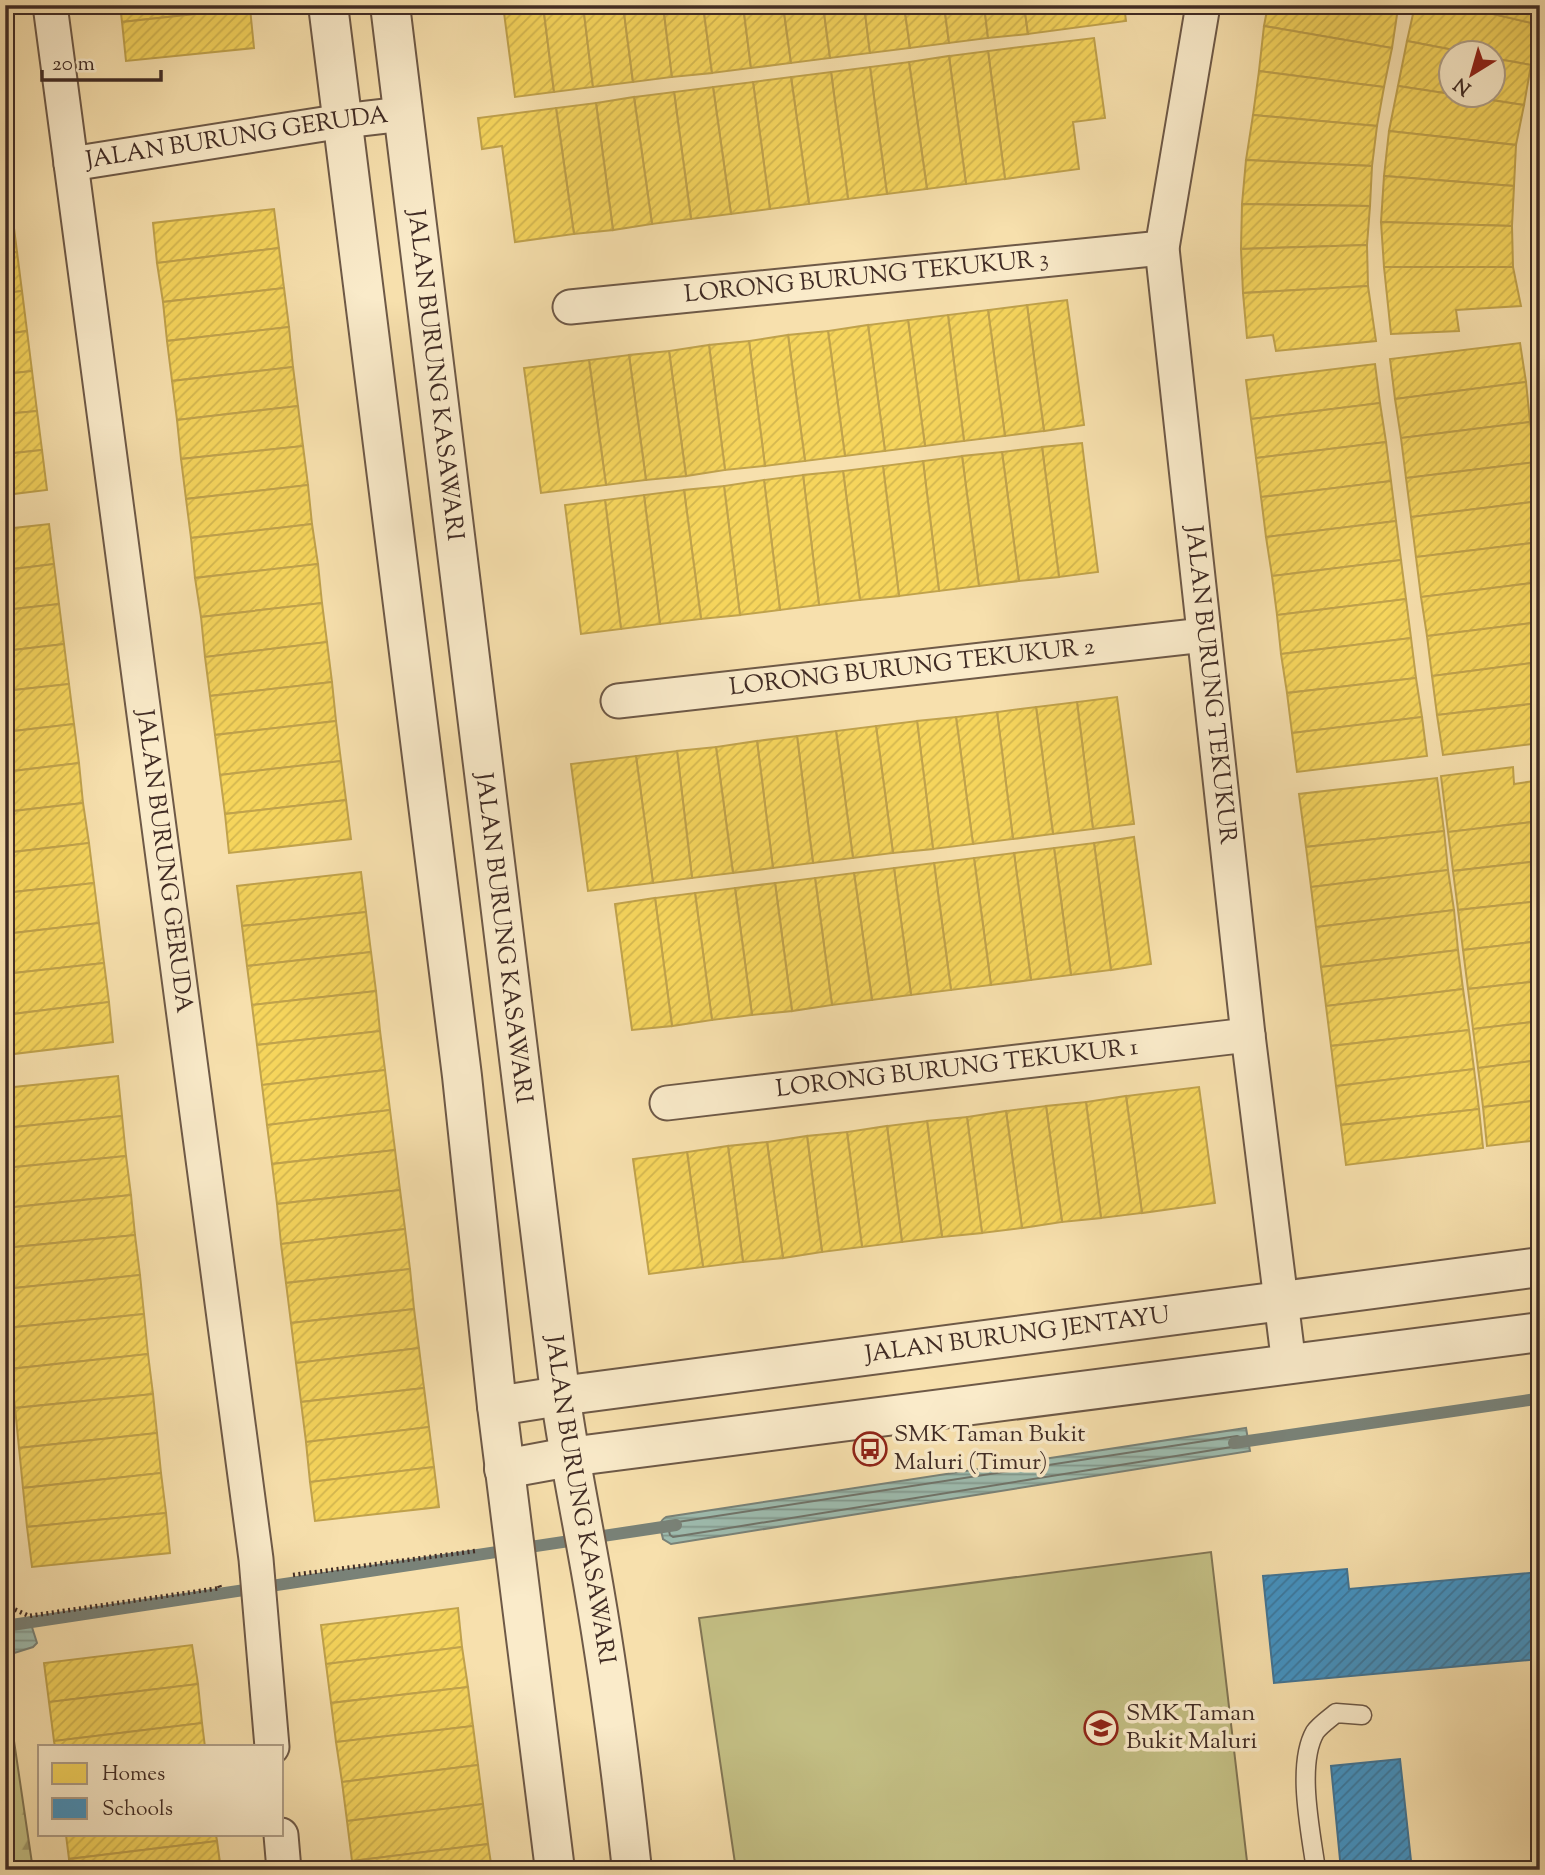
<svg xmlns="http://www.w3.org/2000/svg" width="1545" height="1875" viewBox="0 0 1545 1875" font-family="'Sorts Mill Goudy',serif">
  <defs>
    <pattern id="forest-firs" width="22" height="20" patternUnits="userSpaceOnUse" patternTransform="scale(1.75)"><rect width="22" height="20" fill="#c4c085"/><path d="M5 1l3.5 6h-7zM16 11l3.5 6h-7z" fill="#a19c6d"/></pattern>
    <pattern id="water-rules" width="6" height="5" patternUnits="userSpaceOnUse" patternTransform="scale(1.75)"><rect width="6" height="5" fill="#9ebcaf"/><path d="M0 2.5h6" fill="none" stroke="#82998e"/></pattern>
    <pattern id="homes-hatch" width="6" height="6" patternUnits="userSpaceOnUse" patternTransform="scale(1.75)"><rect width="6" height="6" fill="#f6d55c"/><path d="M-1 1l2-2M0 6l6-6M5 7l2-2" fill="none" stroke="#d4b750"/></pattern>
    <pattern id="schools-hatch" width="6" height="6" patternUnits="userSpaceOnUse" patternTransform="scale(1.75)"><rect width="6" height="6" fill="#4393c3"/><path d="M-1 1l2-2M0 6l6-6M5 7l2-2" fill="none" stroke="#3a789e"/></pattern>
  </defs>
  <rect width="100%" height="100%" fill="#f7e0ad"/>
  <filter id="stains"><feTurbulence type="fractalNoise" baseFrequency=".00286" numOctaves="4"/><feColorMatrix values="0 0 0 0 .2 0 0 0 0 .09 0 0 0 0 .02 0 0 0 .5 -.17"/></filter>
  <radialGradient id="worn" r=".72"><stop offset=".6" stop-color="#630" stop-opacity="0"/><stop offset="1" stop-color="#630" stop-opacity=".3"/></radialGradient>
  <polygon fill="url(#forest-firs)" stroke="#827655" stroke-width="2" points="5,1739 14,1741 33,1870 5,1870"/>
  <polygon fill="#c4c085" stroke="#827655" stroke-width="2" points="1211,1552 1248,1870 736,1870 699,1618"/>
  <g fill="url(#water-rules)" stroke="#798278" stroke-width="2">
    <path d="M1246 1428 1250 1451 671 1544 663 1539C661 1530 657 1522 666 1517Z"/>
    <polygon points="24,1619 31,1624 37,1643 33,1647 5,1656 5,1623"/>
  </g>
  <g fill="url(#homes-hatch)" stroke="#c0a24c" stroke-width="2">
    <polygon points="120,5 250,5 250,8 122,22"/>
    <polygon points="503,5 543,5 554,92 515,97"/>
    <polygon points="543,5 583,5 593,87 554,92"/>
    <polygon points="583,5 623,5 633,82 593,87"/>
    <polygon points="623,5 663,5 672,77 633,82"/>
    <polygon points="663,5 703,5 712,73 672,77"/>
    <polygon points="703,5 743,5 751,68 712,73"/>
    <polygon points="743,5 783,5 791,63 751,68"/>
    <polygon points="783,5 823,5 830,58 791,63"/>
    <polygon points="823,5 864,5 870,53 830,58"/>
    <polygon points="864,5 904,5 910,48 870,53"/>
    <polygon points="904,5 944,5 949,43 910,48"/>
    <polygon points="944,5 984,5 988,38 949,43"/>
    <polygon points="984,5 1024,5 1028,34 988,38"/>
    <polygon points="1024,5 1124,5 1126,21 1028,34"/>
    <polygon points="1268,5 1383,5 1398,8 1392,48 1264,26"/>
    <polygon points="1415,5 1455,5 1540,25 1531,65 1492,58 1492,52 1464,52 1407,41"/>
    <polygon points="1455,5 1540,5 1540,25"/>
    <polygon points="250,8 254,48 126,61 122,22"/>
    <polygon points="1264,26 1392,48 1384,87 1259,71"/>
    <polygon points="1094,38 1105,118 1073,122 1079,169 1005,179 988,51"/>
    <polygon points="1407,41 1464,52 1450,52 1450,94 1398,86"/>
    <polygon points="988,51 1005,179 966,184 949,56"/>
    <polygon points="949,56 966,184 927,189 909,62"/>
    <polygon points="1492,58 1531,65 1524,105 1453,94 1492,94"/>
    <polygon points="909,62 927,189 887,194 870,67"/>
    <polygon points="870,67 887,194 848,199 831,72"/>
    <polygon points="1259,71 1384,87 1377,126 1253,115"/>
    <polygon points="831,72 848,199 809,204 791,77"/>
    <polygon points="791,77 809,204 770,209 753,82"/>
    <polygon points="753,82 770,209 731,214 713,87"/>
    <polygon points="1398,86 1524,105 1516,145 1389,131"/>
    <polygon points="713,87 731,214 691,219 674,92"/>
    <polygon points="674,92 691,219 652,224 634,97"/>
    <polygon points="634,97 652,224 613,230 596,103"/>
    <polygon points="596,103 613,230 574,234 556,108"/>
    <polygon points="556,108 574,234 515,242 502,146 482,149 478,118"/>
    <polygon points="1253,115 1377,126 1372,166 1246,160"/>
    <polygon points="1389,131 1516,145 1514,186 1384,176"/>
    <polygon points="1246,160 1372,166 1370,206 1242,204"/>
    <polygon points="5,173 7,173 12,212 5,213"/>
    <polygon points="1384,176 1514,186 1512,226 1381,222"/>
    <polygon points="1242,204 1370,206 1367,245 1241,249"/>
    <polygon points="274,209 279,248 157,263 153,223"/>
    <polygon points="12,212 17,252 5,253 5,213"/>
    <polygon points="1381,222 1512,226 1513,267 1384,267"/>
    <polygon points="1367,245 1368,286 1243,293 1241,249"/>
    <polygon points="279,248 284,288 163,302 157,263"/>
    <polygon points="17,252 22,291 5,293 5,253"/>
    <polygon points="1384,267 1513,267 1521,306 1456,310 1459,331 1391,334"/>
    <polygon points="1368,286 1376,341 1276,351 1273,335 1247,338 1243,293"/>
    <polygon points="284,288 289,327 167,341 163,302"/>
    <polygon points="22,291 27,331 5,334 5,293"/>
    <polygon points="1067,300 1084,425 1044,431 1027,305"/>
    <polygon points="1027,305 1044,431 1005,436 988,310"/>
    <polygon points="988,310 1005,436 964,441 948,315"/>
    <polygon points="948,315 964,441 925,446 908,320"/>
    <polygon points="908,320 925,446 885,451 868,325"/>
    <polygon points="868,325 885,451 845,456 828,331"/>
    <polygon points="289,327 293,367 172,381 167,341"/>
    <polygon points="27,331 32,371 5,374 5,334"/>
    <polygon points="828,331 845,456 805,461 788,335"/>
    <polygon points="788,335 805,461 765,466 749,341"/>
    <polygon points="749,341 765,466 725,470 709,345"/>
    <polygon points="1520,343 1526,382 1395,399 1390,359"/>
    <polygon points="709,345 725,470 686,476 669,351"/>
    <polygon points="669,351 686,476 646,480 629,355"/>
    <polygon points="629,355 646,480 606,485 589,360"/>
    <polygon points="589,360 606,485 541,493 524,368"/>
    <polygon points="1375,364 1380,403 1251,419 1246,380"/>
    <polygon points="293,367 298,406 177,420 172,381"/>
    <polygon points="32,371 37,411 5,414 5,374"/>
    <polygon points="1526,382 1530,422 1401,438 1395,399"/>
    <polygon points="1380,403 1386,442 1256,458 1251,419"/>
    <polygon points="298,406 303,446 181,459 177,420"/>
    <polygon points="37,411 42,450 5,454 5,414"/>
    <polygon points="1530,422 1536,462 1406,478 1401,438"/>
    <polygon points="1386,442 1391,481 1261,497 1256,458"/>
    <polygon points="1082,443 1098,572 1059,577 1042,447"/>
    <polygon points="303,446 308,485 186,499 181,459"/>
    <polygon points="1042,447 1059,577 1019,581 1002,452"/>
    <polygon points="42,450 47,490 5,495 5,454"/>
    <polygon points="1002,452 1019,581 979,586 962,456"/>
    <polygon points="962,456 979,586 939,591 923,461"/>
    <polygon points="923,461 939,591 899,596 883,466"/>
    <polygon points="1536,462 1540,501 1411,517 1406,478"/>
    <polygon points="883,466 899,596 860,600 843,471"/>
    <polygon points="843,471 860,600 819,605 803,475"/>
    <polygon points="803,475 819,605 780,610 764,480"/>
    <polygon points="764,480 780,610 740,615 724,486"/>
    <polygon points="1391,481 1396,521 1266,537 1261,497"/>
    <polygon points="308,485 312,524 191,538 186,499"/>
    <polygon points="724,486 740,615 701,619 684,490"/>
    <polygon points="684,490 701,619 660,624 644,495"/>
    <polygon points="644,495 660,624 621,629 605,500"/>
    <polygon points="605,500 621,629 581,634 565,505"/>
    <polygon points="1540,501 1540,542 1416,557 1411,517"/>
    <polygon points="1396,521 1401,560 1272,576 1266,537"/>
    <polygon points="49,524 54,564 5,570 5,529"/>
    <polygon points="312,524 318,564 195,578 191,538"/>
    <polygon points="1540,542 1540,582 1421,597 1416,557"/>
    <polygon points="1401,560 1406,599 1277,615 1272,576"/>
    <polygon points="54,564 59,604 5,610 5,570"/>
    <polygon points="318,564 322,603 201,617 195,578"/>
    <polygon points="1540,582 1540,622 1427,636 1421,597"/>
    <polygon points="1406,599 1411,638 1281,654 1277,615"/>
    <polygon points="322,603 327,642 205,657 201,617"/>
    <polygon points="59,604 64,644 5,651 5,610"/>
    <polygon points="1540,622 1540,662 1432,676 1427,636"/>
    <polygon points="1411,638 1416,678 1287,693 1281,654"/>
    <polygon points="327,642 332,682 210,696 205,657"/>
    <polygon points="64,644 69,684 5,691 5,651"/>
    <polygon points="1540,662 1540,703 1437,715 1432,676"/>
    <polygon points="1416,678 1422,717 1292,733 1287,693"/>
    <polygon points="332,682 336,721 215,735 210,696"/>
    <polygon points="69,684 74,724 5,732 5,691"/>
    <polygon points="1117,697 1134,824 1093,829 1077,702"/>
    <polygon points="1077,702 1093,829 1053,834 1036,707"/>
    <polygon points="1540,703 1540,743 1443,755 1437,715"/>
    <polygon points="1036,707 1053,834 1013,839 997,712"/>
    <polygon points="997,712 1013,839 973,844 956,717"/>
    <polygon points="956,717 973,844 933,849 917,721"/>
    <polygon points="1422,717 1427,756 1297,772 1292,733"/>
    <polygon points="336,721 341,761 220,775 215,735"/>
    <polygon points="917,721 933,849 893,853 876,726"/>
    <polygon points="74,724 79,763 5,772 5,732"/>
    <polygon points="876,726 893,853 853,858 836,731"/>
    <polygon points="836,731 853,858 813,863 797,736"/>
    <polygon points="797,736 813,863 773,868 757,741"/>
    <polygon points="757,741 773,868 733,873 716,747"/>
    <polygon points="716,747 733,873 692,878 677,751"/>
    <polygon points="677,751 692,878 653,883 636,756"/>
    <polygon points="636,756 653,883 588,891 571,764"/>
    <polygon points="341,761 346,800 225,814 220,775"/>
    <polygon points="79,763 83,803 5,812 5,772"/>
    <polygon points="1513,767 1514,784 1540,780 1540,821 1448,832 1441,776"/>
    <polygon points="1437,778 1444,831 1306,847 1299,794"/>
    <polygon points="346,800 351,839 229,853 225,814"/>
    <polygon points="83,803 89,843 5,853 5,812"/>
    <polygon points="1540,821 1540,861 1453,871 1448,832"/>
    <polygon points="1444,831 1448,870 1311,887 1306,847"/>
    <polygon points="1134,837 1151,964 1111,970 1094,843"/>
    <polygon points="89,843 94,883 5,893 5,853"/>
    <polygon points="1094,843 1111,970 1071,975 1054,848"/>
    <polygon points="1054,848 1071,975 1031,980 1014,853"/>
    <polygon points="1014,853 1031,980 991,985 974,858"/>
    <polygon points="974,858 991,985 951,990 934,863"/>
    <polygon points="1540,861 1540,901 1458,910 1453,871"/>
    <polygon points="934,863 951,990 911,995 894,868"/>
    <polygon points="894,868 911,995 872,1000 854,873"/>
    <polygon points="1448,870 1454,910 1316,927 1311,887"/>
    <polygon points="361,872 366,912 242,926 237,886"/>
    <polygon points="854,873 872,1000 832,1005 815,878"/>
    <polygon points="815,878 832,1005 792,1011 775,883"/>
    <polygon points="94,883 99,923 5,934 5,893"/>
    <polygon points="775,883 792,1011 752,1015 735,888"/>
    <polygon points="735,888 752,1015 712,1020 695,893"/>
    <polygon points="695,893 712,1020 672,1026 655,898"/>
    <polygon points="655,898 672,1026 632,1030 615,904"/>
    <polygon points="1540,901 1540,941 1463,950 1458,910"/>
    <polygon points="1454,910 1458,950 1321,967 1316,927"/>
    <polygon points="366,912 371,952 247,966 242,926"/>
    <polygon points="99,923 104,963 5,974 5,934"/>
    <polygon points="1540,941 1540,981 1468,989 1463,950"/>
    <polygon points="1458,950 1463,989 1326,1006 1321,967"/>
    <polygon points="371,952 376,991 252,1005 247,966"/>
    <polygon points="104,963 109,1002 5,1015 5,974"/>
    <polygon points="1540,981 1540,1021 1473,1029 1468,989"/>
    <polygon points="1463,989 1469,1030 1331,1046 1326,1006"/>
    <polygon points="376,991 380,1031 257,1045 252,1005"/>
    <polygon points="109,1002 113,1042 5,1055 5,1015"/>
    <polygon points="1540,1021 1540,1060 1478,1068 1473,1029"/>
    <polygon points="1469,1030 1474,1069 1336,1086 1331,1046"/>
    <polygon points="380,1031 385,1070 262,1085 257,1045"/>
    <polygon points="1540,1060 1540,1100 1483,1107 1478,1068"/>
    <polygon points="1474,1069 1479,1109 1341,1125 1336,1086"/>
    <polygon points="385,1070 390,1110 267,1125 262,1085"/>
    <polygon points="118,1076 122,1116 5,1128 5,1088"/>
    <polygon points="1199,1087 1215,1203 1142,1213 1126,1096"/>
    <polygon points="1126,1096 1142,1213 1101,1218 1086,1102"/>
    <polygon points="1540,1100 1540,1140 1487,1146 1483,1107"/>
    <polygon points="1086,1102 1101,1218 1062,1222 1046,1106"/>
    <polygon points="1046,1106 1062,1222 1022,1228 1006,1111"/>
    <polygon points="1479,1109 1483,1148 1346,1165 1341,1125"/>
    <polygon points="390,1110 395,1150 272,1164 267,1125"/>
    <polygon points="1006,1111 1022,1228 982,1233 967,1117"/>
    <polygon points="122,1116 126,1156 5,1168 5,1128"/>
    <polygon points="967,1117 982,1233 942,1237 927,1121"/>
    <polygon points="927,1121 942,1237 902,1242 887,1126"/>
    <polygon points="887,1126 902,1242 862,1247 847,1132"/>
    <polygon points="847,1132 862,1247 822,1252 807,1136"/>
    <polygon points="807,1136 822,1252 783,1258 767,1142"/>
    <polygon points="767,1142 783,1258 743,1262 728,1146"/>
    <polygon points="728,1146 743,1262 703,1267 687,1152"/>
    <polygon points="395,1150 400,1190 277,1204 272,1164"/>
    <polygon points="687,1152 703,1267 649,1274 633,1159"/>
    <polygon points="126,1156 131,1195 5,1208 5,1168"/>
    <polygon points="400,1190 405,1229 281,1244 277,1204"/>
    <polygon points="131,1195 135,1235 5,1248 5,1208"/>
    <polygon points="405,1229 410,1269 286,1283 281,1244"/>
    <polygon points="135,1235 140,1275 5,1289 5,1248"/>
    <polygon points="410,1269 414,1309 291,1323 286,1283"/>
    <polygon points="140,1275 144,1314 6,1328 5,1289"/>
    <polygon points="414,1309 419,1348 296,1363 291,1323"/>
    <polygon points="144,1314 148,1354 10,1369 6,1328"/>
    <polygon points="419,1348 424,1388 301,1402 296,1363"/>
    <polygon points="148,1354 153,1394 15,1408 10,1369"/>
    <polygon points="424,1388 429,1427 306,1442 301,1402"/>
    <polygon points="153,1394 157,1433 19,1448 15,1408"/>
    <polygon points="429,1427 434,1467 310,1482 306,1442"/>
    <polygon points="157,1433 161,1473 23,1488 19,1448"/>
    <polygon points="434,1467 439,1507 315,1521 310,1482"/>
    <polygon points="161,1473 166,1513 27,1527 23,1488"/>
    <polygon points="166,1513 170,1553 32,1567 27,1527"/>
    <polygon points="458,1608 462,1647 326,1664 321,1625"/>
    <polygon points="192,1645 198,1684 49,1702 44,1663"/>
    <polygon points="462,1647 468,1687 331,1703 326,1664"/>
    <polygon points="198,1684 202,1723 54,1741 49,1702"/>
    <polygon points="468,1687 473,1726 336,1742 331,1703"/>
    <polygon points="202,1723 205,1747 55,1747 54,1741"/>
    <polygon points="473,1726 478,1765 342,1782 336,1742"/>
    <polygon points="478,1765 483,1804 347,1821 342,1782"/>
    <polygon points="483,1804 488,1844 352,1861 347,1821"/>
    <polygon points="66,1835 216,1835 217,1841 69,1859"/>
    <polygon points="217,1841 221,1870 70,1870 69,1859"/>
    <polygon points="488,1844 492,1870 353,1870 352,1861"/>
  </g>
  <g fill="url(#schools-hatch)" stroke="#427494" stroke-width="2">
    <polygon points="1347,1569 1349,1589 1540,1572 1540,1659 1274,1683 1263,1576"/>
    <polygon points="1400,1759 1412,1870 1341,1870 1331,1766"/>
  </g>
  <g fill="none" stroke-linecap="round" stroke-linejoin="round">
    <polygon stroke="#70746a" stroke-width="2" points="1237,1436 1240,1437 1241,1442 1238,1446 673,1537 670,1535 668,1527 671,1523"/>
    <g stroke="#798278" stroke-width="12">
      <polyline points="1234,1443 1536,1399 1540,1403"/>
      <polyline points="5,1626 676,1525"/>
    </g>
    <defs>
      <path id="service" d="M1316 1870C1311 1833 1296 1765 1315 1732 1320 1725 1329 1719 1336 1713L1362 1715"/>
      <g id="minor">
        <path id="s1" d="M50 5 256 1559 272 1747"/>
        <path id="s2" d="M1203 5 1162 248 1248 1035 1289 1365"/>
        <path id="s3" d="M71 164 343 121 403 114"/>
        <path id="s4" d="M570 307 1162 248"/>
        <path id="s5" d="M618 701 1204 635"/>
        <path id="s6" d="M667 1103 1248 1035"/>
        <polyline points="281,1835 284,1870"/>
      </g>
      <g id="tertiary">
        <polyline points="328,5 462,1076 497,1406 555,1870"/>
        <path id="s7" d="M390 5C446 468 500 931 560 1393 569 1459 583 1524 594 1589 610 1682 622 1776 632 1870"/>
        <path id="s8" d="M497 1406 560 1396 1540 1267"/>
        <polyline points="504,1469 569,1457 1540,1332"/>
      </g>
    </defs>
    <use href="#service" stroke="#6e5947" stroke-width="21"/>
    <use href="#minor" stroke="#6e5947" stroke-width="37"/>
    <use href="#tertiary" stroke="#6e5947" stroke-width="42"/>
    <g stroke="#412c25" stroke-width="4.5" stroke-dasharray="2 3.5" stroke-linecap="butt">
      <polyline points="293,1575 475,1551"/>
      <polyline points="5,1605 29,1616 220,1588 219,1585"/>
    </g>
    <use href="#service" stroke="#faebca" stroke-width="18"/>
    <use href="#minor" stroke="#faebca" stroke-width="33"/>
    <use href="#tertiary" stroke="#faebca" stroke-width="38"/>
  </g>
  <defs>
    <symbol id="bus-ring" viewBox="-11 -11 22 22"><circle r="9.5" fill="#faebca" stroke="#8f2418" stroke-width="1.5"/><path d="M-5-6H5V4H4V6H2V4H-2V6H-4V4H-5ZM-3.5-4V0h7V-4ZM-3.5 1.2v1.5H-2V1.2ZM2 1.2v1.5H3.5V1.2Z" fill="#8f2418"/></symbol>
    <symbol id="school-ring" viewBox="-11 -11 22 22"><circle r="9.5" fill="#faebca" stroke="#8f2418" stroke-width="1.5"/><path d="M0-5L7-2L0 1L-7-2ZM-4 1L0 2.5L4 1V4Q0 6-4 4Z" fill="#8f2418"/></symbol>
  </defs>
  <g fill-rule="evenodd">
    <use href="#bus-ring" x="851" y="1430" width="38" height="38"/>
    <use href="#school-ring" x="1082" y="1709" width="38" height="38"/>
  </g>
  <g text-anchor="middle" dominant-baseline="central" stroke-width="7" stroke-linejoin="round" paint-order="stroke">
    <g font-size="24" fill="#412c25" stroke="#faebca">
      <text stroke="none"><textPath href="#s3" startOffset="168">JALAN BURUNG GERUDA</textPath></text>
      <text stroke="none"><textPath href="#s4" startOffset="298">LORONG BURUNG TEKUKUR 3</textPath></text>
      <text stroke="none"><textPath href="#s7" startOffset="373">JALAN BURUNG KASAWARI</textPath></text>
      <text stroke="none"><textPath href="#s5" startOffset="296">LORONG BURUNG TEKUKUR 2</textPath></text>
      <text stroke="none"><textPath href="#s2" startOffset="686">JALAN BURUNG TEKUKUR</textPath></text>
      <text stroke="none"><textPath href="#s1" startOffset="864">JALAN BURUNG GERUDA</textPath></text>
      <text stroke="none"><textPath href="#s7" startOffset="940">JALAN BURUNG KASAWARI</textPath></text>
      <text stroke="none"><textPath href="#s6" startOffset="292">LORONG BURUNG TEKUKUR 1</textPath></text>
      <text stroke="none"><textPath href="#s8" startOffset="525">JALAN BURUNG JENTAYU</textPath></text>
      <text stroke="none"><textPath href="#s7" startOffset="1507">JALAN BURUNG KASAWARI</textPath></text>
    </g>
    <g font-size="24" fill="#412c25" stroke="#faebca" text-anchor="start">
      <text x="894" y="1435">SMK Taman Bukit<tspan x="894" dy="28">Maluri (Timur)</tspan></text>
      <text x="1126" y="1714">SMK Taman<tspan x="1126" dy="28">Bukit Maluri</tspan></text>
    </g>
  </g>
  <rect width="1545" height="1875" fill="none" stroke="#f7e0ad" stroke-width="28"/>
  <rect x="7" y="7" width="1531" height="1861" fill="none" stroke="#412c25" stroke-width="3.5"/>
  <rect x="14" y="14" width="1517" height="1847" fill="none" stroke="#412c25" stroke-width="2"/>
  <rect x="38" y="1745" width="245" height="91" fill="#faebca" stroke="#b09f88" stroke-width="2"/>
  <rect x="52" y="1763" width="35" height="21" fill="#f6d55c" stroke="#b09f88" stroke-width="2"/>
  <text x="102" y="1780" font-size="21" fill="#412c25">Homes</text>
  <rect x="52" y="1798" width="35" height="21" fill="#4393c3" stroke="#b09f88" stroke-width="2"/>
  <text x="102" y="1815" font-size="21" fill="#412c25">Schools</text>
  <g transform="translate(1472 74) rotate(217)"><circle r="33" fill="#faebca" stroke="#b09f88" stroke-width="2"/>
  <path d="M0-5L12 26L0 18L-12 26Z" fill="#8f2418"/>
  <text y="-10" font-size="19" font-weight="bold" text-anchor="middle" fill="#412c25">N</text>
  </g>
  <path d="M42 70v10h119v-10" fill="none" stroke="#412c25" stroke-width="3.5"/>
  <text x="52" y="70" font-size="21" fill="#412c25" stroke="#faebca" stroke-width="5" paint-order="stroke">20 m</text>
  <rect width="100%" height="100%" filter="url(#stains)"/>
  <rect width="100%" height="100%" fill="url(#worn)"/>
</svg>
